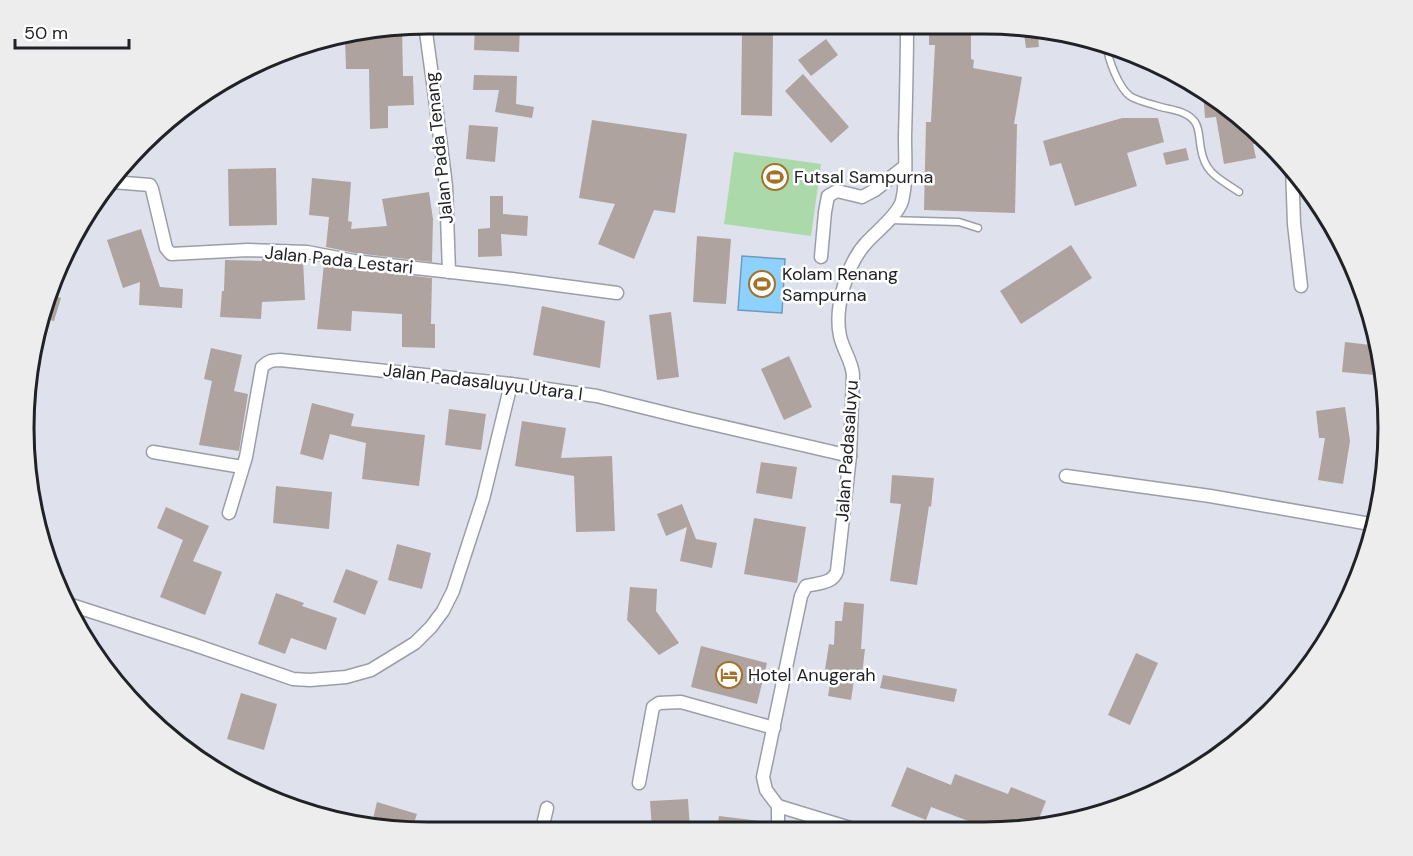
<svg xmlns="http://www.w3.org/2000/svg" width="1413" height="856" viewBox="0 0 1413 856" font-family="'DM Sans',sans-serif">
  <rect width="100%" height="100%" fill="#dfe2ec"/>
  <polygon fill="#abd9aa" points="734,152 821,164 811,236 724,224"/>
  <polygon fill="#8dd1fe" stroke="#6d9cbd" stroke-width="1.5" points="742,256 785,259 782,313 738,310"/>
  <g fill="#aea39f">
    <polygon points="475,24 520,25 519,52 474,50"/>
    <polygon points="929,27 971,27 971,59 974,60 973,68 1022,77 1014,124 1017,124 1015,213 924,210 926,122 931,122 935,45 929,45"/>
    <polygon points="1023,27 1037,27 1039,47 1026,48"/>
    <polygon points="402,28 403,76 413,76 414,105 388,106 388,128 370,129 369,69 346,69 345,38"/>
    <polygon points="742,32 773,33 772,116 741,115"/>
    <polygon points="826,39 838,55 811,76 798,60"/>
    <polygon points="803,74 849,127 831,143 785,91"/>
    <polygon points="474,75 517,76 516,104 534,107 532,118 495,112 499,90 473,90"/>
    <polygon points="1203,91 1231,107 1269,143 1253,144 1256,158 1224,164 1216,117 1205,118"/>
    <polygon points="1122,118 1158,118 1164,142 1127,153 1137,186 1075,206 1061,163 1050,166 1043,141"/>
    <polygon points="592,120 687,134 675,213 654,210 634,259 598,244 615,204 579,198"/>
    <polygon points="469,125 498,127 495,162 466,159"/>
    <polygon points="1186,148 1189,160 1166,165 1163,153"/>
    <polygon points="276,168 277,225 229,226 228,169"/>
    <polygon points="312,178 351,182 348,221 352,222 351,229 387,226 382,199 429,192 433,219 432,262 355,253 326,247 329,217 309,215"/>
    <polygon points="490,196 503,196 503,214 528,216 527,236 501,234 502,256 478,257 478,229 490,228"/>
    <polygon points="141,229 160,287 183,289 182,308 139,305 140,282 123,288 107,240"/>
    <polygon points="697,236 731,239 726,304 693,302"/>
    <polygon points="1071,245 1092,278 1021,324 1000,291"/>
    <polygon points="262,259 303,260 305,300 262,302 261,319 220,317 222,291 224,291 225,260 262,261"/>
    <polygon points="324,264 353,269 432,278 431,324 435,324 435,348 402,347 402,314 352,311 351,331 317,329"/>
    <polygon points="48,294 61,298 54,321 42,318 45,298"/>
    <polygon points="542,306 605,321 600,368 533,355"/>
    <polygon points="671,312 679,377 657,380 649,315"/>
    <polygon points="1345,342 1379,346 1386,376 1342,372"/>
    <polygon points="211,348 242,355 234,391 248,394 239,451 199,445 212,381 204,379"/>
    <polygon points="789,356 812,407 784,420 761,369"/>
    <polygon points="312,403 354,414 351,426 425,435 419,486 362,479 366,443 330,434 323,460 300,454"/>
    <polygon points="1345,407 1350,441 1343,484 1318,480 1325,438 1319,438 1316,411"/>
    <polygon points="449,409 486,414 481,450 445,445"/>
    <polygon points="522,421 566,428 561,458 612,456 615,531 576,532 574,476 515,466"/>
    <polygon points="761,462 797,467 792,499 756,493"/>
    <polygon points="892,475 934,478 931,507 929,506 917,585 890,581 901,504 890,503"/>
    <polygon points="276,486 332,492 329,529 273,523"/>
    <polygon points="682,504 696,539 717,543 712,568 680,561 687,527 666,536 657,514"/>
    <polygon points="166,507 209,526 193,561 222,572 205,615 160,597 183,540 157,528"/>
    <polygon points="754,518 806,527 797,583 744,574"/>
    <polygon points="397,544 431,553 422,589 388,580"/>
    <polygon points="346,569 378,581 365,615 333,602"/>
    <polygon points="630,587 657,589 656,611 679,643 659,655 627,620"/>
    <polygon points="276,593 304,603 302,606 337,618 326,650 291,638 285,654 258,644"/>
    <polygon points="844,602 864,604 861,649 865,649 862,675 855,674 851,700 828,696 832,671 825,670 829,644 834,645 835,621 842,621"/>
    <polygon points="701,646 767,663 757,704 691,687"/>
    <polygon points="1136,653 1158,663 1130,725 1108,715"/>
    <polygon points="883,675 957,689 954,702 880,688"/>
    <polygon points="241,693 277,704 264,750 227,739"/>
    <polygon points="907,767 951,785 955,774 1008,794 1011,787 1046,801 1036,826 1012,831 997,831 987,828 931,807 926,820 891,806"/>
    <polygon points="688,799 690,830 652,830 650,801"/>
    <polygon points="377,802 417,814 412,829 376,829 371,827"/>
    <polygon points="719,816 769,822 768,830 717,830"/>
  </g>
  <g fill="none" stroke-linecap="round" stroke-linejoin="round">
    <defs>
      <g id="lane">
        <path d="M1107 46C1108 60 1119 88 1130 96 1135 100 1154 105 1161 107 1172 110 1187 111 1195 122 1200 129 1199 140 1201 149 1205 174 1220 179 1239 192"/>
        <polyline points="889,220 959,222 978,228"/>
      </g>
      <g id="street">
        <polyline points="425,25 434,90 446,186 449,272"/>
        <polyline points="1292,166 1294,224 1301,286"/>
        <polyline points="112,182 150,185 152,189 166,248 171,254 248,250 307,252 354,261 512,279 617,293"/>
        <polyline points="821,257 825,212 828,196 837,191 862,197 875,190 904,167"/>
        <polyline points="153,452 242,467"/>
        <polyline points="1066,476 1210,496 1376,525"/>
        <path d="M229 513 246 457 262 367C268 361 272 360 280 360L511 384 597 396 686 418 850 456"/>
        <polyline points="68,604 192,644 293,679 310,680 346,677 371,670 415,643 431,627 443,611 453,591 483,499 511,384"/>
        <polyline points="639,783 653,707 659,703 681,702 774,728"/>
        <polyline points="778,806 860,831"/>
        <polyline points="542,829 547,808"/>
        <path d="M778 830V806L766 790 763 777 801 596 806 586C817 583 833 584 837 571L850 456 853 375C852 361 843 350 840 336 834 308 847 263 867 242 877 231 898 215 902 201 907 181 905 157 905 137 906 100 907 63 907 27"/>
      </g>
    </defs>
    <use href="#lane" stroke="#9b9ea7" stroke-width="9"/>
    <use href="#street" stroke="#9b9ea7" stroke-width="15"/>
    <use href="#lane" stroke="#fff" stroke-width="6"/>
    <use href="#street" stroke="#fff" stroke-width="12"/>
  </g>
  <defs>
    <symbol id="stadium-ring" viewBox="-11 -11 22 22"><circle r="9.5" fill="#fff" stroke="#a37127" stroke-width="1.5"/><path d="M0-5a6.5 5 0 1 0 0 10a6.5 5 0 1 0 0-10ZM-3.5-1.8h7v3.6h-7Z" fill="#a37127"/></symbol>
    <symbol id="hotel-ring" viewBox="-11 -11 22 22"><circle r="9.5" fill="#fff" stroke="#a37127" stroke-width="1.5"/><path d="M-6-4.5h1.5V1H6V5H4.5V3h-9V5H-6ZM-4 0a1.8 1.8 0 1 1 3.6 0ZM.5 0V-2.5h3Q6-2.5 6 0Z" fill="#a37127"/></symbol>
  </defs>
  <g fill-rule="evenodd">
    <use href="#stadium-ring" x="760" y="162" width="30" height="30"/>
    <use href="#stadium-ring" x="747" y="269" width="30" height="30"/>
    <use href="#hotel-ring" x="714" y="660" width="30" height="30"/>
  </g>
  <g text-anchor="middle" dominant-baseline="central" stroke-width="5" stroke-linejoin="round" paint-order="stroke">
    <g font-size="18" fill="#212226" stroke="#fff">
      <text transform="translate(439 148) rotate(-96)">Jalan Pada Tenang</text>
      <text transform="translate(339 260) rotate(6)">Jalan Pada Lestari</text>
      <text transform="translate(483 382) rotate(7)">Jalan Padasaluyu Utara I</text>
      <text transform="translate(847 451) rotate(-86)">Jalan Padasaluyu</text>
    </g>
    <g font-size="18" fill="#212226" stroke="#fff" text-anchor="start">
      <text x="794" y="177">Futsal Sampurna</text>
      <text x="782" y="274">Kolam Renang<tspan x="782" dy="21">Sampurna</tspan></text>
      <text x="748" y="675">Hotel Anugerah</text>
    </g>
  </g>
  <path d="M0 0H1413V856H0ZM428 34H984A394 394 0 0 1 1378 428V428A394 394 0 0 1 984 822H428A394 394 0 0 1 34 428V428A394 394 0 0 1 428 34Z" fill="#ededee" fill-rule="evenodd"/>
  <path fill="none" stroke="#212226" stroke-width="3" d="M428 34H984A394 394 0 0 1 1378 428V428A394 394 0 0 1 984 822H428A394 394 0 0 1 34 428V428A394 394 0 0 1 428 34Z"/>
  <path d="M15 39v9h114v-9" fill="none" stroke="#212226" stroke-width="3"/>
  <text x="24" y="39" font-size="18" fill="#212226" stroke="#ffffff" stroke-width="4.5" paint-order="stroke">50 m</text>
</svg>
